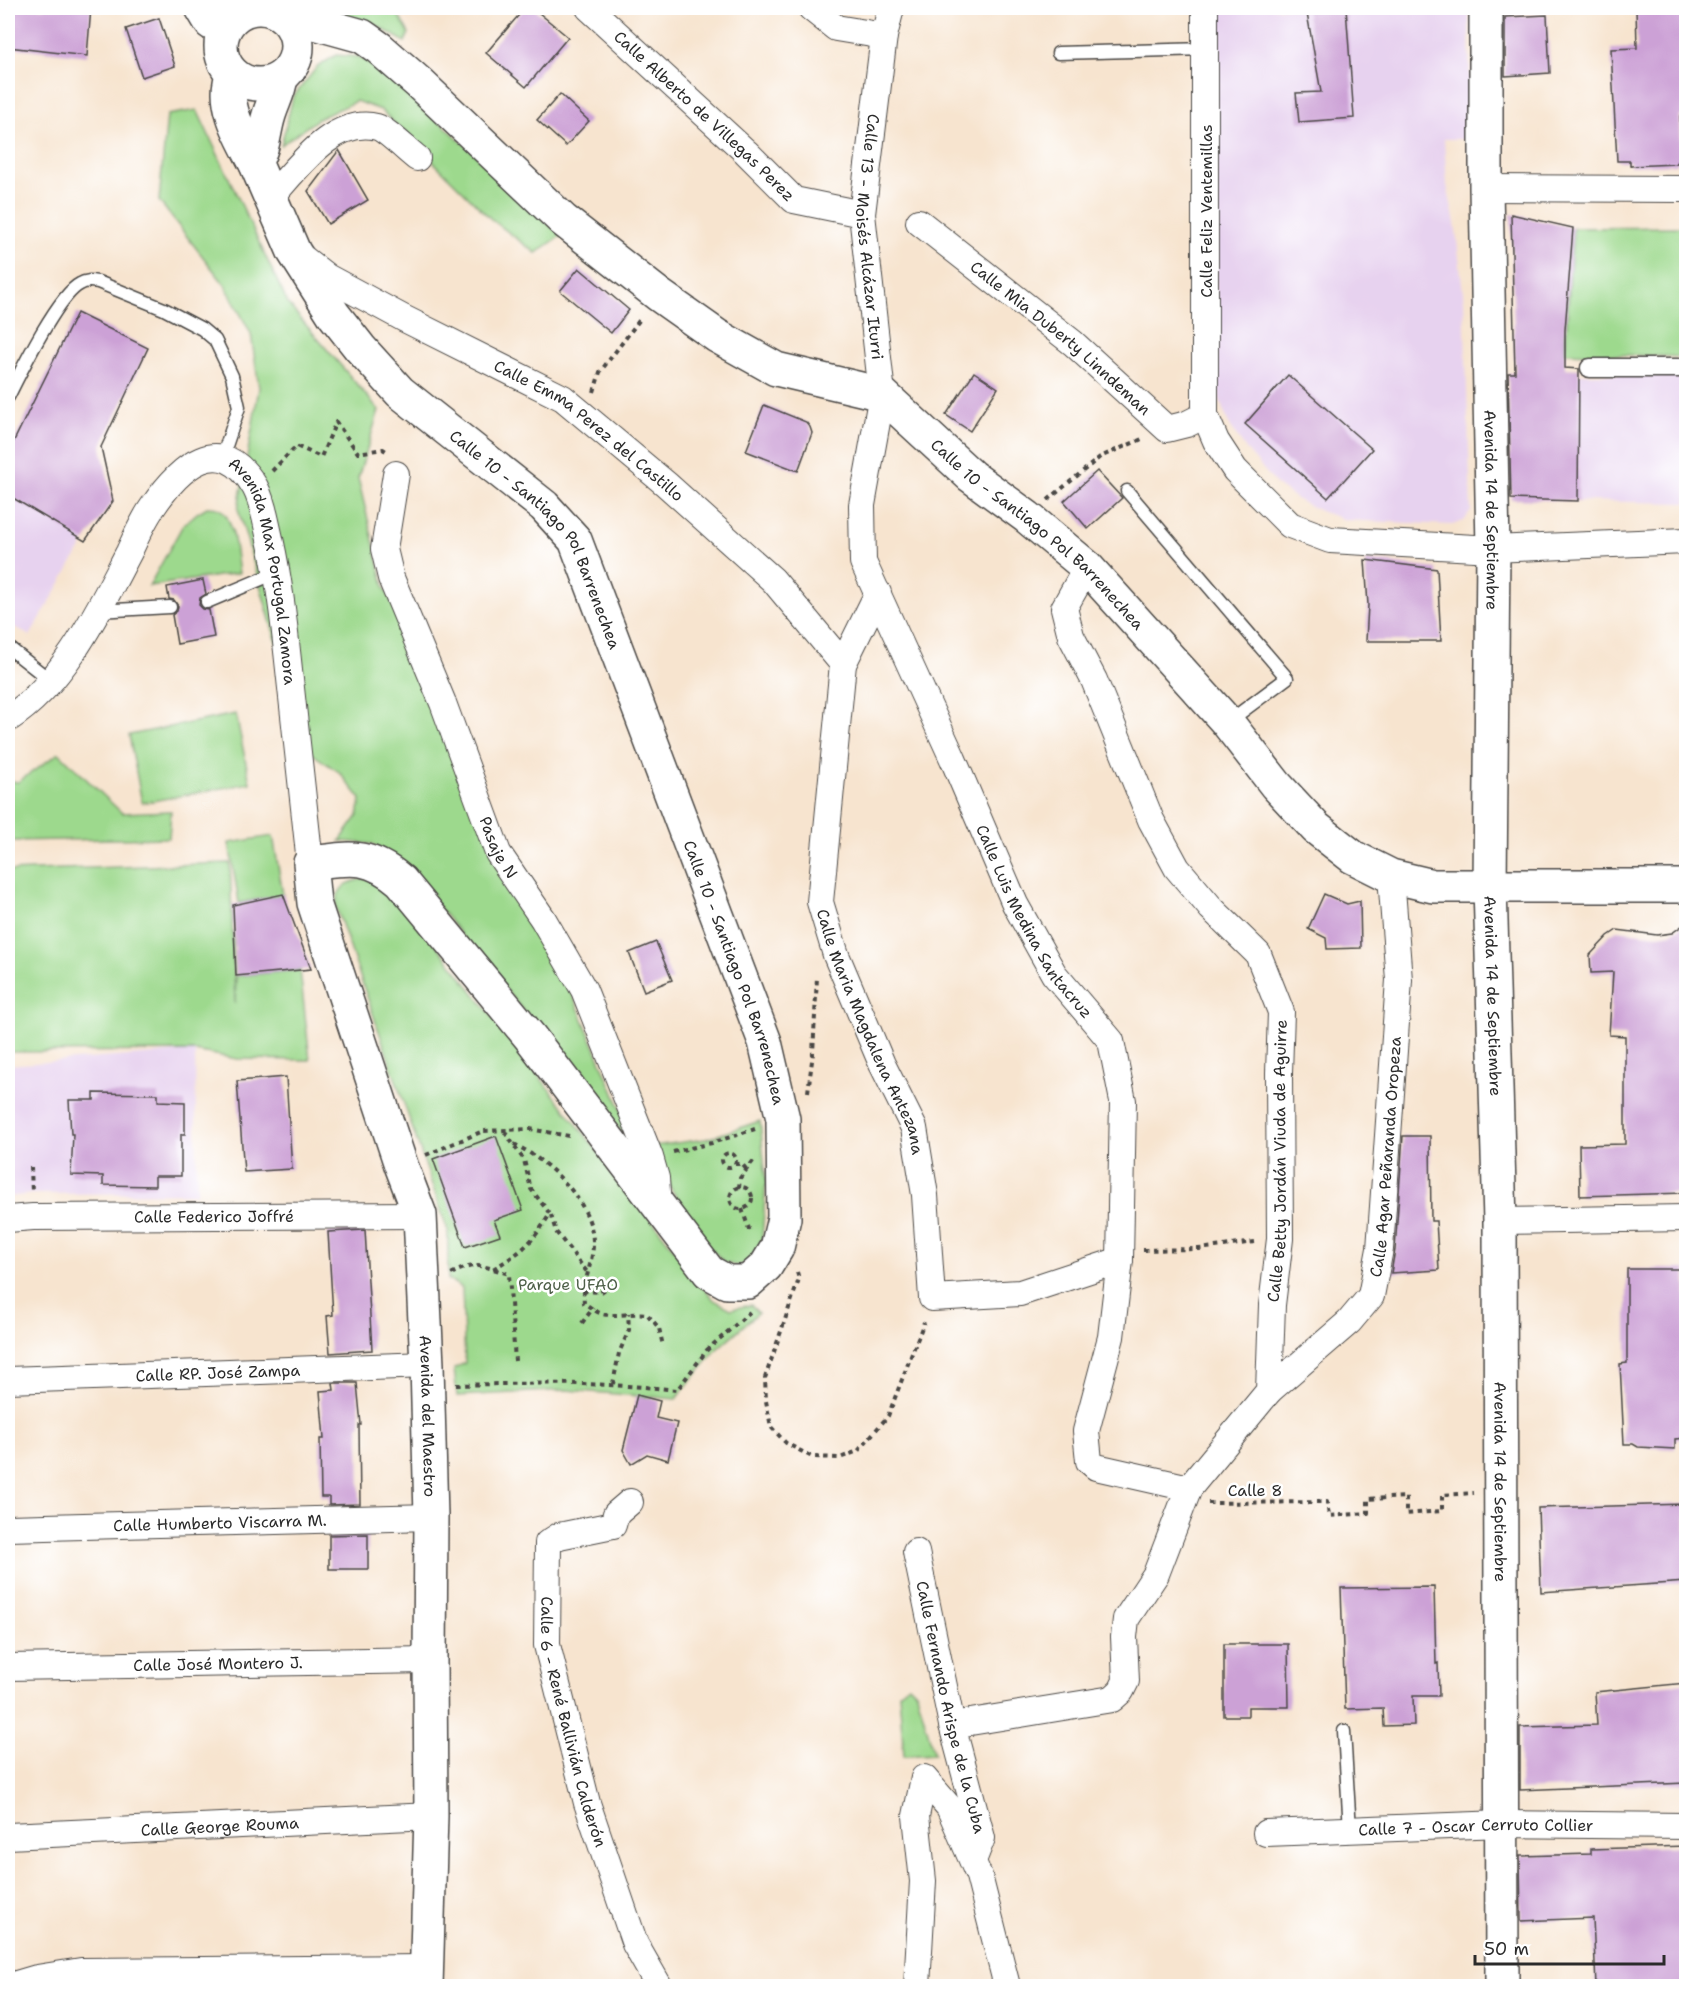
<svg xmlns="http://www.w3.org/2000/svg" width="1694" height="1994" viewBox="0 0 1694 1994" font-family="'Shantell Sans',sans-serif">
  <rect width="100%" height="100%" fill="#fff"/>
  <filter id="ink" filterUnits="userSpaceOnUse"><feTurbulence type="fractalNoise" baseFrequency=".0167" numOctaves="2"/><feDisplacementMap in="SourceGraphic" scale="12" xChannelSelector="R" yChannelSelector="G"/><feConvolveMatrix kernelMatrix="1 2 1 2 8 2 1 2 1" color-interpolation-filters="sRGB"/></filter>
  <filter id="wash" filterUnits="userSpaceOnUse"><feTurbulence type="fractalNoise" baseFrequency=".008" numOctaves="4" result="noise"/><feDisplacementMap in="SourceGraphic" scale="24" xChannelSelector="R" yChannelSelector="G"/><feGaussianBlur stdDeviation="1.35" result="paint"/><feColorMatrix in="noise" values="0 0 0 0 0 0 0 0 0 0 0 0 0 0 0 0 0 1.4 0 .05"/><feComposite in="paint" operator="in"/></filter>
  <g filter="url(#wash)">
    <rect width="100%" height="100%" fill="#f7e4cf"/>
    <g fill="#e7d2ef">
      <polygon points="1213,8 1469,8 1470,139 1444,139 1447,185 1455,223 1464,301 1471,511 1464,521 1452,525 1346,520 1320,511 1298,500 1278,486 1245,448 1229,424 1220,401 1217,382"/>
      <polygon points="1579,374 1686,375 1686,503 1578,501"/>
      <polygon points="8,495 85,541 30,636 8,623"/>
      <polygon points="195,1051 197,1193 32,1194 8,1197 8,1065"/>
    </g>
    <g fill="#9dd98d" stroke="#64825c" stroke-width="1.5">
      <polygon points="309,8 394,8 409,33 405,42 374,24"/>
      <polygon points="336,55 360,57 391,76 562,235 536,253 491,219 381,110 356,101 318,119 281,145 293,97 317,67"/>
      <polygon points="197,110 288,304 379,410 358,478 384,586 556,955 640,1155 404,864 372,844 340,841 358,816 361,799 339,772 308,751 238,509 259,388 251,334 225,285 159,201 167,115"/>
      <polygon points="1686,227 1686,357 1565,353 1573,228"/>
      <path d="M207 507C212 507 216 507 220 509 235 519 236 557 239 573L149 586 183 525 197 513Z"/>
      <polygon points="236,714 250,783 142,803 129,735"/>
      <polygon points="59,753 122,813 171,811 169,838 8,841 8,781 18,782"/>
      <polygon points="273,836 283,895 239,903 229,843"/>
      <polygon points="230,863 235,1003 236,976 300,970 310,1060 237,1059 195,1051 8,1052 8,871"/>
      <path d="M367 878 382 883 428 934 714 1300 731 1309 751 1305 758 1313 718 1348 676 1399 567 1390 457 1396 454 1369 465 1363 462 1288 448 1279V1231L336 907C336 886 349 881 367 878Z"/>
      <polygon points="760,1121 766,1181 762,1240 750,1261 738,1266 725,1263 708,1246 666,1181 653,1146 706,1139"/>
      <polygon points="909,1685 917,1693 934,1754 904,1756 899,1693"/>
    </g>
    <g id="blocks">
      <g fill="#cca1d6">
        <polygon points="8,8 91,8 87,56 8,47"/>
        <polygon points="525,8 533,8 568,37 526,87 486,53"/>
        <polygon points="1306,8 1346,8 1354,118 1299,122 1296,93 1321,92"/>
        <polygon points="1636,8 1684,8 1686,110 1683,110 1684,116 1680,116 1682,156 1676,164 1630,166 1630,161 1617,161 1611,49 1637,48"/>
        <polygon points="1547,15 1550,73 1505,76 1505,17"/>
        <polygon points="159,18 175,66 142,77 126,29"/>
        <polygon points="560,94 589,121 566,146 537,120"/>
        <polygon points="339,150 368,200 328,224 308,191"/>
        <polygon points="1511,214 1573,228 1565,330 1565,368 1579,369 1578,501 1511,499 1508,373 1515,373"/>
        <polygon points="579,268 629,310 611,333 560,291"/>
        <polygon points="77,313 148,348 101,447 113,501 85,541 8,495 8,453"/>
        <polygon points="974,372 998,388 970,431 946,415"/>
        <polygon points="1288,375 1372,449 1328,498 1245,424"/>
        <polygon points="764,405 806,422 810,427 812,433 798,471 746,451"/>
        <polygon points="1097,471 1122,498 1088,529 1064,501"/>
        <polygon points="1365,560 1437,569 1441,641 1366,641 1368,605"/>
        <polygon points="203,580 206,594 200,598 199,605 203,609 209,610 214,637 177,644 172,615 177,611 178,606 174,600 169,599 167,587"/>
        <polygon points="283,894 311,969 236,976 233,905"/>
        <polygon points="1324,894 1347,904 1360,901 1361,948 1327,949 1326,938 1308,929"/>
        <polygon points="1686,923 1686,1193 1580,1196 1579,1145 1625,1144 1625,1036 1609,1035 1613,972 1591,973 1590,955 1608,936 1617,930 1657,935 1672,933"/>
        <polygon points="656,942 672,980 644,991 629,953"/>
        <polygon points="286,1077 292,1169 244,1172 237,1081"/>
        <polygon points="94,1093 158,1094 158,1101 185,1102 185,1134 181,1134 181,1176 155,1176 155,1186 103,1185 103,1176 71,1175 73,1134 71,1134 69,1100 94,1100"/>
        <polygon points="496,1136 523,1210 494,1220 500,1235 465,1247 433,1159"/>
        <polygon points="1403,1136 1430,1136 1431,1221 1436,1221 1439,1270 1391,1273 1395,1250"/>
        <polygon points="365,1230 372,1350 330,1353 327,1316 333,1315 328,1232"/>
        <polygon points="1627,1269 1686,1269 1686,1438 1675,1439 1675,1449 1638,1447 1633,1444 1624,1444 1620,1364 1627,1363"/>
        <polygon points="333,1383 357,1383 361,1425 359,1425 360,1504 329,1505 329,1497 321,1497 320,1439 324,1439 320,1391 334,1390"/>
        <polygon points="637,1395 660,1401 656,1418 677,1423 668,1460 647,1454 631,1464 623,1450"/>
        <polygon points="1686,1504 1686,1582 1541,1592 1538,1508"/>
        <polygon points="368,1534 368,1569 329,1569 329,1535"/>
        <polygon points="1434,1587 1436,1664 1438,1663 1439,1696 1413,1696 1414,1725 1384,1726 1383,1708 1345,1709 1341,1588"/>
        <polygon points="1224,1644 1288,1644 1289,1707 1248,1707 1248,1716 1224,1716"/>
        <polygon points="1686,1683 1686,1783 1520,1790 1520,1727 1597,1725 1595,1692"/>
        <polygon points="1686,1846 1686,1986 1596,1986 1593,1918 1521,1921 1520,1856 1591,1854 1591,1849"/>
      </g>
    </g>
  </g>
  <g filter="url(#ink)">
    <use href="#blocks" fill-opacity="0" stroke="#4a4744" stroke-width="1.5"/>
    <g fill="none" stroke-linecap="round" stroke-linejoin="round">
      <defs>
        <g id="service">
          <polyline points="1058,53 1207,49"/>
          <path d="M8 397C20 373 58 295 80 284 86 280 91 281 98 282L164 309 202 329 215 340 232 376 239 407 222 458"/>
          <polyline points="1127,491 1287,678 1228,722"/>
          <polyline points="207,602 278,572"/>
          <polyline points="97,611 170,607"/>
          <polyline points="8,647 51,681"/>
          <polyline points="1344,1731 1350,1830"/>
        </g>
        <polyline id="pedestrian" points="1590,368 1686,368"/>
        <g id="minor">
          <path id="s1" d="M589 8 746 152 794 200 862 214"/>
          <polyline points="811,8 836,28 884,36"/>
          <path id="s2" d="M891 8 884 36 862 214 882 394 862 505 863 562 953 759 1015 904 1054 974 1111 1041 1123 1101 1120 1260 1111 1337 1086 1431 1089 1461 1096 1467 1189 1488"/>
          <polyline points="1205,8 1205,415 1216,441 1235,470 1290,525 1330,540 1493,549 1686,541"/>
          <polyline points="1486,188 1686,189"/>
          <path d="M271 197C297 169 333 116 377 127 385 129 409 152 417 158"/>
          <path id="s3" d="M919 222 1073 343 1167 429 1187 424 1205 415"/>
          <path id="s4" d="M304 259 327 277 403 318 563 398 666 484 773 580 843 664"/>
          <path id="s5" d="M396 474 384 549 391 578 443 703 498 853 543 919 584 990 650 1157 656 1178 658 1206"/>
          <path id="s6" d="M878 593 843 664 820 902 836 955 882 1064 914 1128 925 1195 932 1298 1020 1293 1120 1260"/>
          <path id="s7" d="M8 719C65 682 98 611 129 552 136 537 143 521 152 508 179 468 220 428 255 487 262 500 265 516 268 530 277 568 282 604 286 642 294 716 302 790 310 863"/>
          <path id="s8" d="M8 1219 33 1217 420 1215"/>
          <polyline points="1500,1221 1686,1218"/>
          <path id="s9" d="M8 1380 427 1365"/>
          <path id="s10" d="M1269 1391 1349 1322 1371 1296 1380 1249 1399 980 1391 876"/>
          <path id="s11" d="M630 1502 616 1514 613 1525 559 1536 548 1543 547 1645 587 1803 635 1944 659 1986"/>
          <path id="s12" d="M8 1528 431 1517"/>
          <path id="s13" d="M916 1552 952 1725 982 1838 973 1861"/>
          <path id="s14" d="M8 1667 430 1660"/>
          <path id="s15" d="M952 1725 1112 1699 1121 1691 1126 1681 1124 1637 1126 1619 1156 1574 1189 1488 1269 1391 1272 1305 1280 1239 1279 1073 1281 1012 1258 954 1211 908 1177 868 1151 820 1094 680 1071 636 1064 608 1087 567"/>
          <path id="s16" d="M1266 1833 1502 1824 1686 1826"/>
          <path id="s17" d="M8 1836 431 1816"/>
          <polyline points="10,1986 37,1978 81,1971 426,1968"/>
          <polyline points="917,1986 923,1881 916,1816 924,1778 949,1807 979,1876 1007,1986"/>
        </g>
        <g id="secondary">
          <circle cx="259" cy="46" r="38"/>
          <polyline points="202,8 211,23 224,30"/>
          <path id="s18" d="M1486 8V188L1493 549 1490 887 1500 1221 1502 1986"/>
          <path id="s19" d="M279 13 362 36 379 48 419 83 563 220 659 295 717 336 776 369 882 394 971 476 1027 517 1087 567 1227 722 1276 785 1316 828 1353 857 1391 876 1433 886H1686"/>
          <path id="s20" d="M233 74C220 101 242 138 255 162L294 252 334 315 360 348 400 392 544 506 575 540 765 1042 783 1119 784 1218 777 1248 766 1266 748 1282H727L709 1272 530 1037 401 881C368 853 350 858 310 863L314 903 401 1165 420 1215 427 1365 431 1517 430 1660 431 1816 426 1986"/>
          <path d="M255 162C264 148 264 130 269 115 273 102 279 92 281 78"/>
        </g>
      </defs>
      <use href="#service" stroke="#4a4744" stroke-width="15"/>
      <use href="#pedestrian" stroke="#4a4744" stroke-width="21"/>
      <use href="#minor" stroke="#4a4744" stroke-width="28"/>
      <use href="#secondary" stroke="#4a4744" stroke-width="36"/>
      <g stroke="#4a4744" stroke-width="4" stroke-dasharray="4.5 4.5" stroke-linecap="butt">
        <polyline points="594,392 600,372 641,318"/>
        <polyline points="272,471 296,446 321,457 336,422 358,453 383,449 386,451"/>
        <polyline points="1048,500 1100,457 1142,439"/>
        <polyline points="808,1092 813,1053 817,977"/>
        <path d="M514 1144C548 1161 594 1202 593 1244 593 1264 582 1282 584 1303 589 1306 594 1311 600 1313 611 1318 634 1312 647 1314L659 1328 663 1346"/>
        <polyline points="673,1152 712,1143 755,1129"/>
        <circle cx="729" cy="1160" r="7"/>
        <polyline points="426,1155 483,1131 530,1129 569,1136"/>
        <polyline points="735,1164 742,1164 746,1169"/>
        <polyline points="31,1167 32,1193"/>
        <circle cx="741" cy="1198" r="11"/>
        <polyline points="739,1188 740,1178 754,1160"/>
        <polyline points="742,1209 750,1232"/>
        <polyline points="551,1215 556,1232 587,1272"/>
        <polyline points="1143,1250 1199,1249 1255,1242"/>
        <path d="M493 1269C523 1251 531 1244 550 1214L531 1189 524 1160 504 1131"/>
        <polyline points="797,1272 799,1279 765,1378 766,1401 771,1427 786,1443 812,1457 840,1458 858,1451 888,1416 924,1322"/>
        <path d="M451 1274C476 1261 483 1266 509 1274L515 1361"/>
        <polyline points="583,1291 601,1292 607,1288"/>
        <polyline points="582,1323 593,1308"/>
        <polyline points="613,1384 619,1353 629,1330 628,1313"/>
        <path d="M456 1385C532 1383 601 1382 677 1390L707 1350 751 1311"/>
        <polyline points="1208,1503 1327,1502 1329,1516 1368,1513 1368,1499 1406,1497 1406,1514 1442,1511 1442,1495 1474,1493"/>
      </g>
      <use href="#service" stroke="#fff" stroke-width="12"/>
      <use href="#pedestrian" stroke="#fff" stroke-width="18"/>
      <use href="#minor" stroke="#fff" stroke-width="26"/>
      <use href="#secondary" stroke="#fff" stroke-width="33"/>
    </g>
  </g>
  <g text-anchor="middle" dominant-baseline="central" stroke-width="5" stroke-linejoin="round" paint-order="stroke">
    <g font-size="16" fill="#2b2b2b" stroke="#fff">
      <text stroke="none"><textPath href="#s1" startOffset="158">Calle Alberto de Villegas Perez</textPath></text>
      <text transform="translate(1206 211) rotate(-90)">Calle Feliz Ventemillas</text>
      <text stroke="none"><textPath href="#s2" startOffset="231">Calle 13 - Moisés Alcázar Iturri</textPath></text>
      <text stroke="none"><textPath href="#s3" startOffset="183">Calle Mia Duberty Linndeman</textPath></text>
      <text stroke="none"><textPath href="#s4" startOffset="334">Calle Emma Perez del Castillo</textPath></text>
      <text stroke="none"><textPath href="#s18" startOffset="502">Avenida 14 de Septiembre</textPath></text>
      <text stroke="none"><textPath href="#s19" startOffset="938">Calle 10 - Santiago Pol Barrenechea</textPath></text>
      <text stroke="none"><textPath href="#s20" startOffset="574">Calle 10 - Santiago Pol Barrenechea</textPath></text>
      <text stroke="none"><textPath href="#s7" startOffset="477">Avenida Max Portugal Zamora</textPath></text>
      <text stroke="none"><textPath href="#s5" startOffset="396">Pasaje N</textPath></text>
      <text stroke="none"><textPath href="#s2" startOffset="958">Calle Luis Medina Santacruz</textPath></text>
      <text stroke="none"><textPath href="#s20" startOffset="1059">Calle 10 - Santiago Pol Barrenechea</textPath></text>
      <text stroke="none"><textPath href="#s18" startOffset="988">Avenida 14 de Septiembre</textPath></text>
      <text stroke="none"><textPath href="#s6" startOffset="458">Calle Maria Magdalena Antezana</textPath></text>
      <text stroke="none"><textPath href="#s10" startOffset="280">Calle Agar Peñaranda Oropeza</textPath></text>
      <text stroke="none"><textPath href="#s15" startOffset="750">Calle Betty Jordán Viuda de Aguirre</textPath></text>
      <text stroke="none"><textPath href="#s8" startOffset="206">Calle Federico Joffré</textPath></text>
      <text stroke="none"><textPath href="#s9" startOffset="210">Calle RP. José Zampa</textPath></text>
      <text stroke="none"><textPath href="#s20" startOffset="2596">Avenida del Maestro</textPath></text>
      <text stroke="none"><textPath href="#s18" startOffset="1474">Avenida 14 de Septiembre</textPath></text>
      <text x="1255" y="1490">Calle 8</text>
      <text stroke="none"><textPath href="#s12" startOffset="212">Calle Humberto Viscarra M.</textPath></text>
      <text stroke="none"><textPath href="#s14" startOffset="210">Calle José Montero J.</textPath></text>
      <text stroke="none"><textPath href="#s13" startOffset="159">Calle Fernando Arispe de la Cuba</textPath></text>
      <text stroke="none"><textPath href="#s11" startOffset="280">Calle 6 - René Ballivián Calderón</textPath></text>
      <text stroke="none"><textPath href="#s17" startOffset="212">Calle George Rouma</textPath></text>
      <text stroke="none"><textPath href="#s16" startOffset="210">Calle 7 - Oscar Cerruto Collier</textPath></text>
    </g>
    <g font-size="16" fill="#4d5f48" stroke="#fff">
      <text x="568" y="1284">Parque UFAO</text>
    </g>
  </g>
  <rect width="1694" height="1994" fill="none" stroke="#fff" stroke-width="30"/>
  <path d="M1475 1955v9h189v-9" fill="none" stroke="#2b2b2b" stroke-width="3"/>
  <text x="1484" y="1955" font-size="18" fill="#2b2b2b" stroke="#ffffff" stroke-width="4.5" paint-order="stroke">50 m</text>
</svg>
